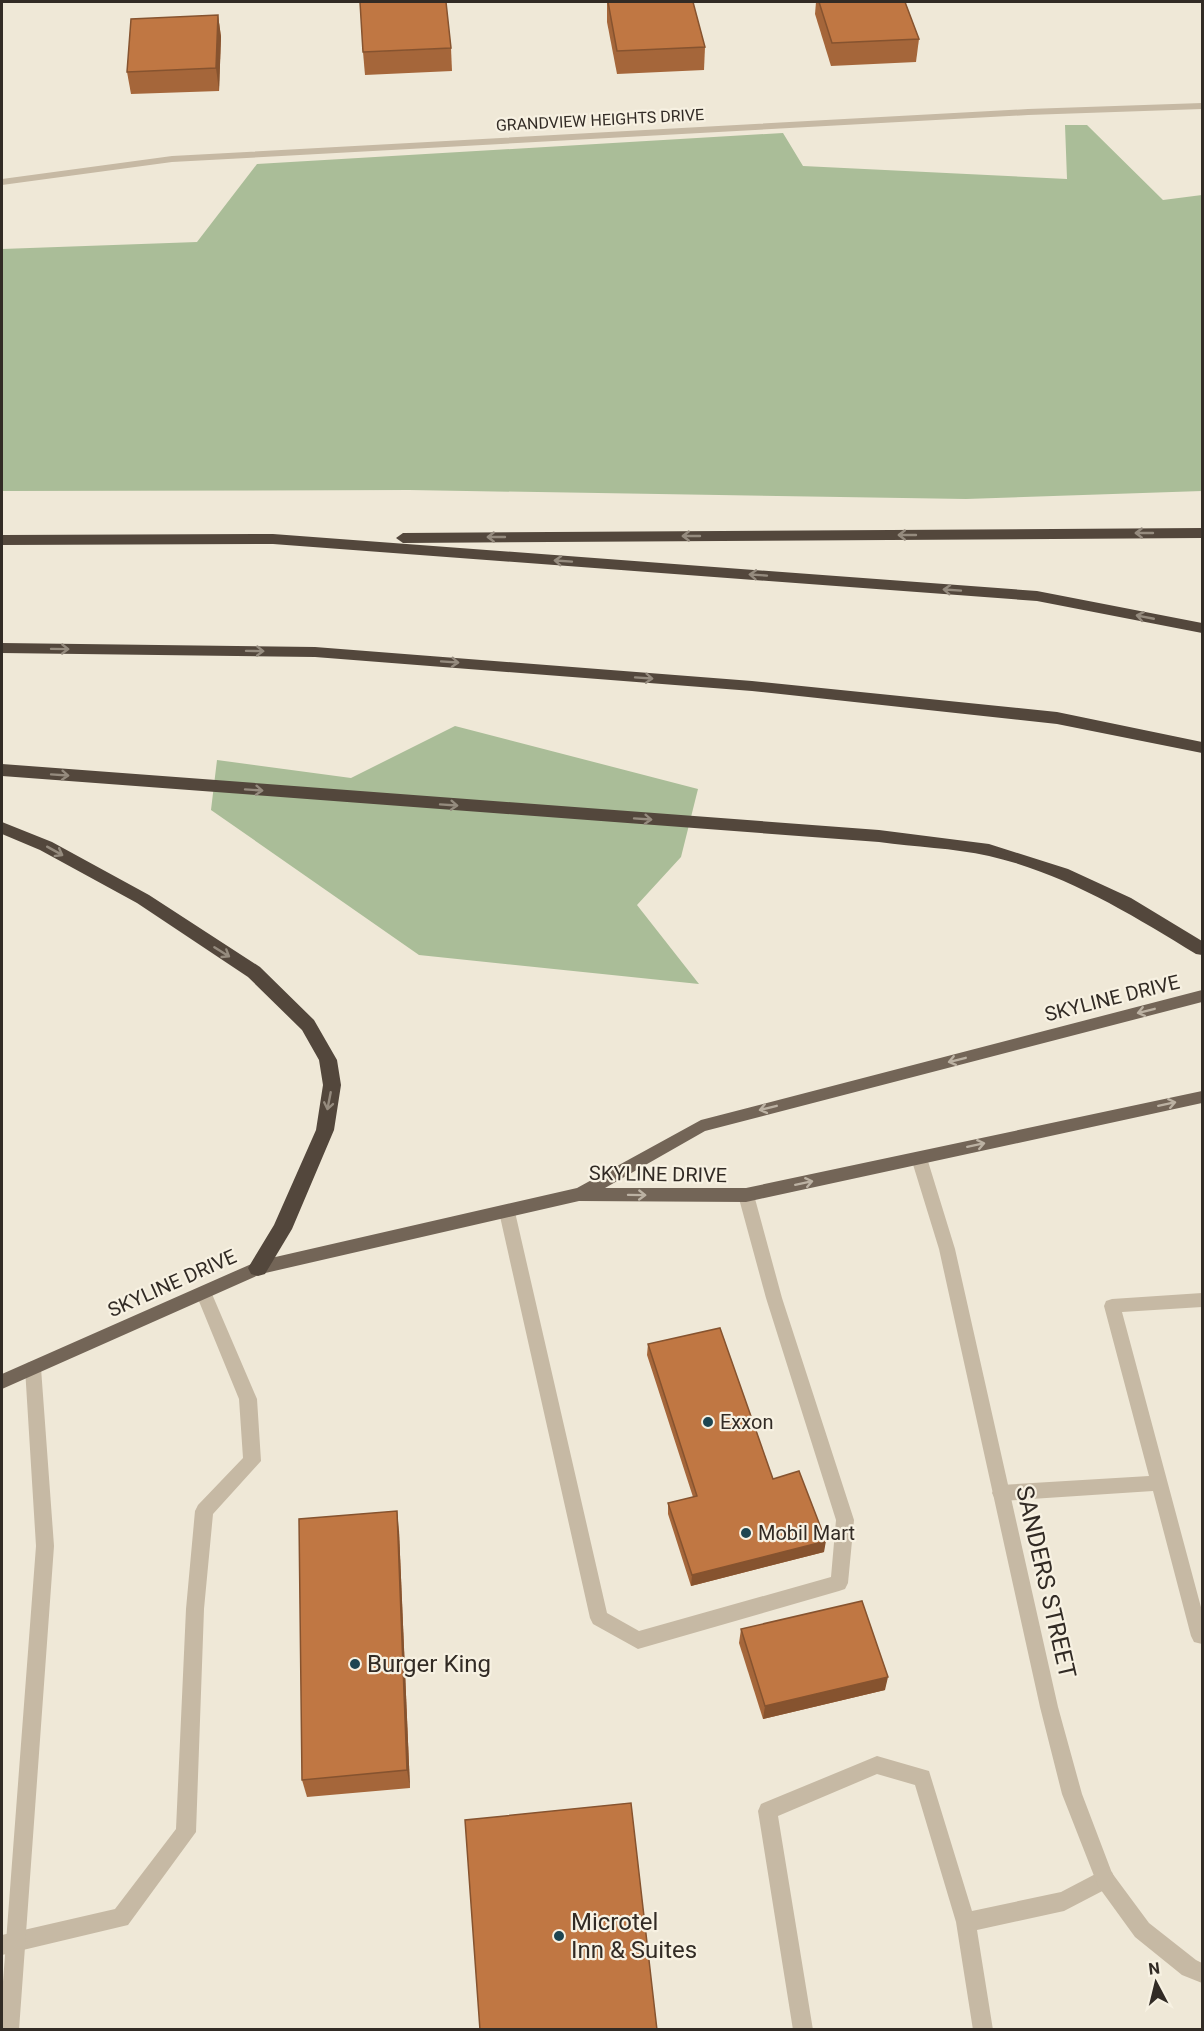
<svg xmlns="http://www.w3.org/2000/svg" width="1204" height="2031" viewBox="0 0 1204 2031" font-family="Roboto,sans-serif">
  <rect width="100%" height="100%" fill="#efe8d7"/>
  <g fill="#aabd98">
    <polygon points="1065,125 1087,125 1163,200 1202,195 1202,491 966,499 409,490 2,491 2,249 197,242 257,164 783,133 803,166 1067,179"/>
    <polygon points="455,726 698,789 681,857 637,905 699,984 419,955 211,810 217,760 351,778"/>
  </g>
  <g fill="none" stroke-linecap="round" stroke-linejoin="round">
    <g fill="#c6b9a4" fill-rule="evenodd">
      <polygon points="746,1188 752,1190 754,1195 782,1298 854,1520 848,1583 845,1589 839,1591 638,1649 593,1624 590,1618 499,1212 501,1207 507,1205 513,1207 515,1212 607,1613 639,1631 831,1577 836,1520 766,1298 738,1195 740,1190"/>
      <polygon points="204,1287 210,1289 212,1294 257,1399 261,1461 213,1514 204,1609 196,1832 128,1925 2,1955 2,1935 115,1909 176,1829 186,1609 195,1511 198,1505 243,1458 239,1399 196,1294 198,1289"/>
      <polygon points="1202,1293 1202,1307 1122,1312 1202,1611 1202,1644 1194,1642 1191,1636 1153,1491 1001,1501 995,1499 992,1493 995,1487 1001,1485 1149,1476 1104,1306 1106,1301 1112,1299"/>
      <polygon points="877,1756 929,1771 972,1911 1061,1892 1105,1869 1112,1872 1115,1879 1112,1886 1064,1911 977,1930 993,2030 973,2030 956,1922 915,1785 877,1774 778,1816 813,2030 793,2030 758,1811 761,1804"/>
    </g>
    <g fill="#c6b9a4" fill-rule="evenodd">
      <polygon points="1202,103 1202,109 1028,115 172,162 2,185 2,179 172,156 1028,109"/>
      <polygon points="919,1152 925,1154 927,1158 955,1249 1058,1707 1082,1794 1112,1873 1149,1923 1196,1960 1202,1963 1202,1983 1182,1975 1135,1937 1098,1886 1062,1794 1040,1707 939,1249 911,1158 913,1154"/>
      <polygon points="33,1361 39,1363 41,1368 54,1546 19,2030 2,2030 2,1995 36,1546 25,1368 27,1363"/>
    </g>
    <polygon fill="#736557" fill-rule="evenodd" points="1202,990 1202,1002 705,1131 605,1188 746,1188 1202,1091 1202,1103 746,1202 579,1201 261,1274 2,1389 2,1374 258,1261 577,1188 701,1120"/>
    <g fill="#53473c" fill-rule="evenodd">
      <polygon points="1202,528 1202,538 403,543 396,538 403,533"/>
      <polygon points="273,534 1037,591 1202,623 1202,633 1037,601 273,544 2,545 2,535"/>
      <polygon points="2,643 315,647 752,681 1057,712 1202,742 1202,753 1057,724 752,691 315,657 2,653"/>
      <path d="M2 764 879 830 989 844 1068 869 1131 898 1202 941V955L1196 954C1131 914 1064 873 989 856 953 848 915 847 879 842L2 776Z"/>
      <polygon points="2,822 52,842 149,895 260,967 314,1020 337,1060 341,1085 334,1130 292,1229 265,1274 258,1276 251,1274 248,1268 274,1225 316,1130 323,1085 319,1060 302,1030 248,977 137,903 40,850 2,834"/>
    </g>
  </g>
  <g fill="#a5663a">
    <polygon points="607,2 705,47 704,70 617,74 607,22"/>
    <polygon points="816,2 905,2 919,39 916,62 831,66 815,14"/>
    <polygon points="218,15 221,37 219,91 131,94 127,72"/>
    <polygon points="451,48 452,71 365,75 363,52"/>
    <polygon points="648,1344 773,1479 824,1552 691,1586 668,1514 668,1503 693,1497 647,1355"/>
    <polygon points="399,1531 410,1788 307,1797 302,1780"/>
    <polygon points="741,1629 885,1690 763,1719 739,1643"/>
  </g>
  <g fill="#86532f">
    <polygon points="218,15 221,37 219,91 216,68"/>
    <polygon points="397,1511 399,1531 410,1788 407,1770"/>
    <polygon points="826,1541 824,1552 691,1586 692,1575"/>
    <polygon points="888,1677 885,1690 763,1719 765,1706"/>
  </g>
  <g fill="#c07743" stroke="#86532f" stroke-width="1.5">
    <polygon points="360,2 446,2 451,48 363,52"/>
    <polygon points="608,2 693,2 705,47 617,51"/>
    <polygon points="819,2 905,2 919,39 832,43"/>
    <polygon points="218,15 216,68 127,72 131,19"/>
    <polygon points="720,1328 773,1479 799,1471 826,1541 692,1575 668,1503 697,1496 648,1344"/>
    <polygon points="397,1511 407,1770 302,1780 299,1519"/>
    <polygon points="862,1601 888,1677 765,1706 741,1629"/>
    <polygon points="631,1803 657,2030 480,2030 465,1820"/>
  </g>
  <defs><path id="oneway-shaft" d="M-6 0H5M1.5-3L5.5 0L1.5 3" fill="none" stroke-width="1.6" stroke-linecap="round" stroke-linejoin="round" transform="scale(1.5)"/></defs>
  <g stroke="#958b7e">
    <use href="#oneway-shaft" transform="translate(1144 533) rotate(180)"/>
    <use href="#oneway-shaft" transform="translate(907 535) rotate(180)"/>
    <use href="#oneway-shaft" transform="translate(691 536) rotate(180)"/>
    <use href="#oneway-shaft" transform="translate(496 537) rotate(180)"/>
    <use href="#oneway-shaft" transform="translate(563 561) rotate(-176)"/>
    <use href="#oneway-shaft" transform="translate(758 575) rotate(-176)"/>
    <use href="#oneway-shaft" transform="translate(952 590) rotate(-176)"/>
    <use href="#oneway-shaft" transform="translate(1145 617) rotate(-169)"/>
    <use href="#oneway-shaft" transform="translate(60 649) rotate(1)"/>
    <use href="#oneway-shaft" transform="translate(255 651) rotate(1)"/>
    <use href="#oneway-shaft" transform="translate(450 662) rotate(4)"/>
    <use href="#oneway-shaft" transform="translate(644 678) rotate(4)"/>
    <use href="#oneway-shaft" transform="translate(60 775) rotate(4)"/>
    <use href="#oneway-shaft" transform="translate(254 790) rotate(4)"/>
    <use href="#oneway-shaft" transform="translate(449 805) rotate(4)"/>
    <use href="#oneway-shaft" transform="translate(643 819) rotate(4)"/>
    <use href="#oneway-shaft" transform="translate(55 851) rotate(29)"/>
    <use href="#oneway-shaft" transform="translate(222 952) rotate(32)"/>
    <use href="#oneway-shaft" transform="translate(329 1101) rotate(101)"/>
  </g>
  <g stroke="#bcb2a3">
    <use href="#oneway-shaft" transform="translate(1146 1011) rotate(166)"/>
    <use href="#oneway-shaft" transform="translate(957 1060) rotate(166)"/>
    <use href="#oneway-shaft" transform="translate(1167 1104) rotate(-12)"/>
    <use href="#oneway-shaft" transform="translate(768 1108) rotate(166)"/>
    <use href="#oneway-shaft" transform="translate(976 1145) rotate(-12)"/>
    <use href="#oneway-shaft" transform="translate(804 1183) rotate(-12)"/>
    <use href="#oneway-shaft" transform="translate(637 1195) rotate(1)"/>
  </g>
  <g fill="#1d4551" stroke="#f7f1e2" stroke-width="2">
    <circle cx="708" cy="1422" r="6"/>
    <circle cx="746" cy="1533" r="6"/>
    <circle cx="355" cy="1664" r="6"/>
    <circle cx="559" cy="1936" r="6"/>
  </g>
  <g text-anchor="middle" dominant-baseline="central" stroke-width="4.5" stroke-linejoin="round" paint-order="stroke">
    <g font-size="16" fill="#322b25" stroke="#f7f1e2">
      <text transform="translate(600 120) rotate(-3)">GRANDVIEW HEIGHTS DRIVE</text>
    </g>
    <g font-size="20" fill="#322b25" stroke="#f7f1e2">
      <text transform="translate(1112 998) rotate(-14)">SKYLINE DRIVE</text>
      <text transform="translate(658 1174) rotate(1)">SKYLINE DRIVE</text>
      <text transform="translate(172 1283) rotate(-24)">SKYLINE DRIVE</text>
    </g>
    <g font-size="20" fill="#322b25" stroke="#f7f1e2" text-anchor="start">
      <text x="720" y="1422">Exxon</text>
      <text x="758" y="1533">Mobil Mart</text>
    </g>
    <g font-size="24" fill="#322b25" stroke="#f7f1e2">
      <text transform="translate(1046 1582) rotate(77)">SANDERS STREET</text>
    </g>
    <g font-size="24" fill="#322b25" stroke="#f7f1e2" text-anchor="start">
      <text x="367" y="1664">Burger King</text>
      <text x="571" y="1922">Microtel<tspan x="571" dy="28">Inn &amp; Suites</tspan></text>
    </g>
  </g>
  <rect width="1204" height="2031" fill="none" stroke="#322b25" stroke-width="6"/>
  <g transform="translate(1156 1983) rotate(353)" stroke="#f7f1e2" stroke-width="4.5" paint-order="stroke">
  <path d="M0-4.5L10 22L0 15L-10 22Z" fill="#322b25"/>
  <text y="-9" font-size="16" font-weight="bold" text-anchor="middle" fill="#322b25">N</text>
  </g>
</svg>
